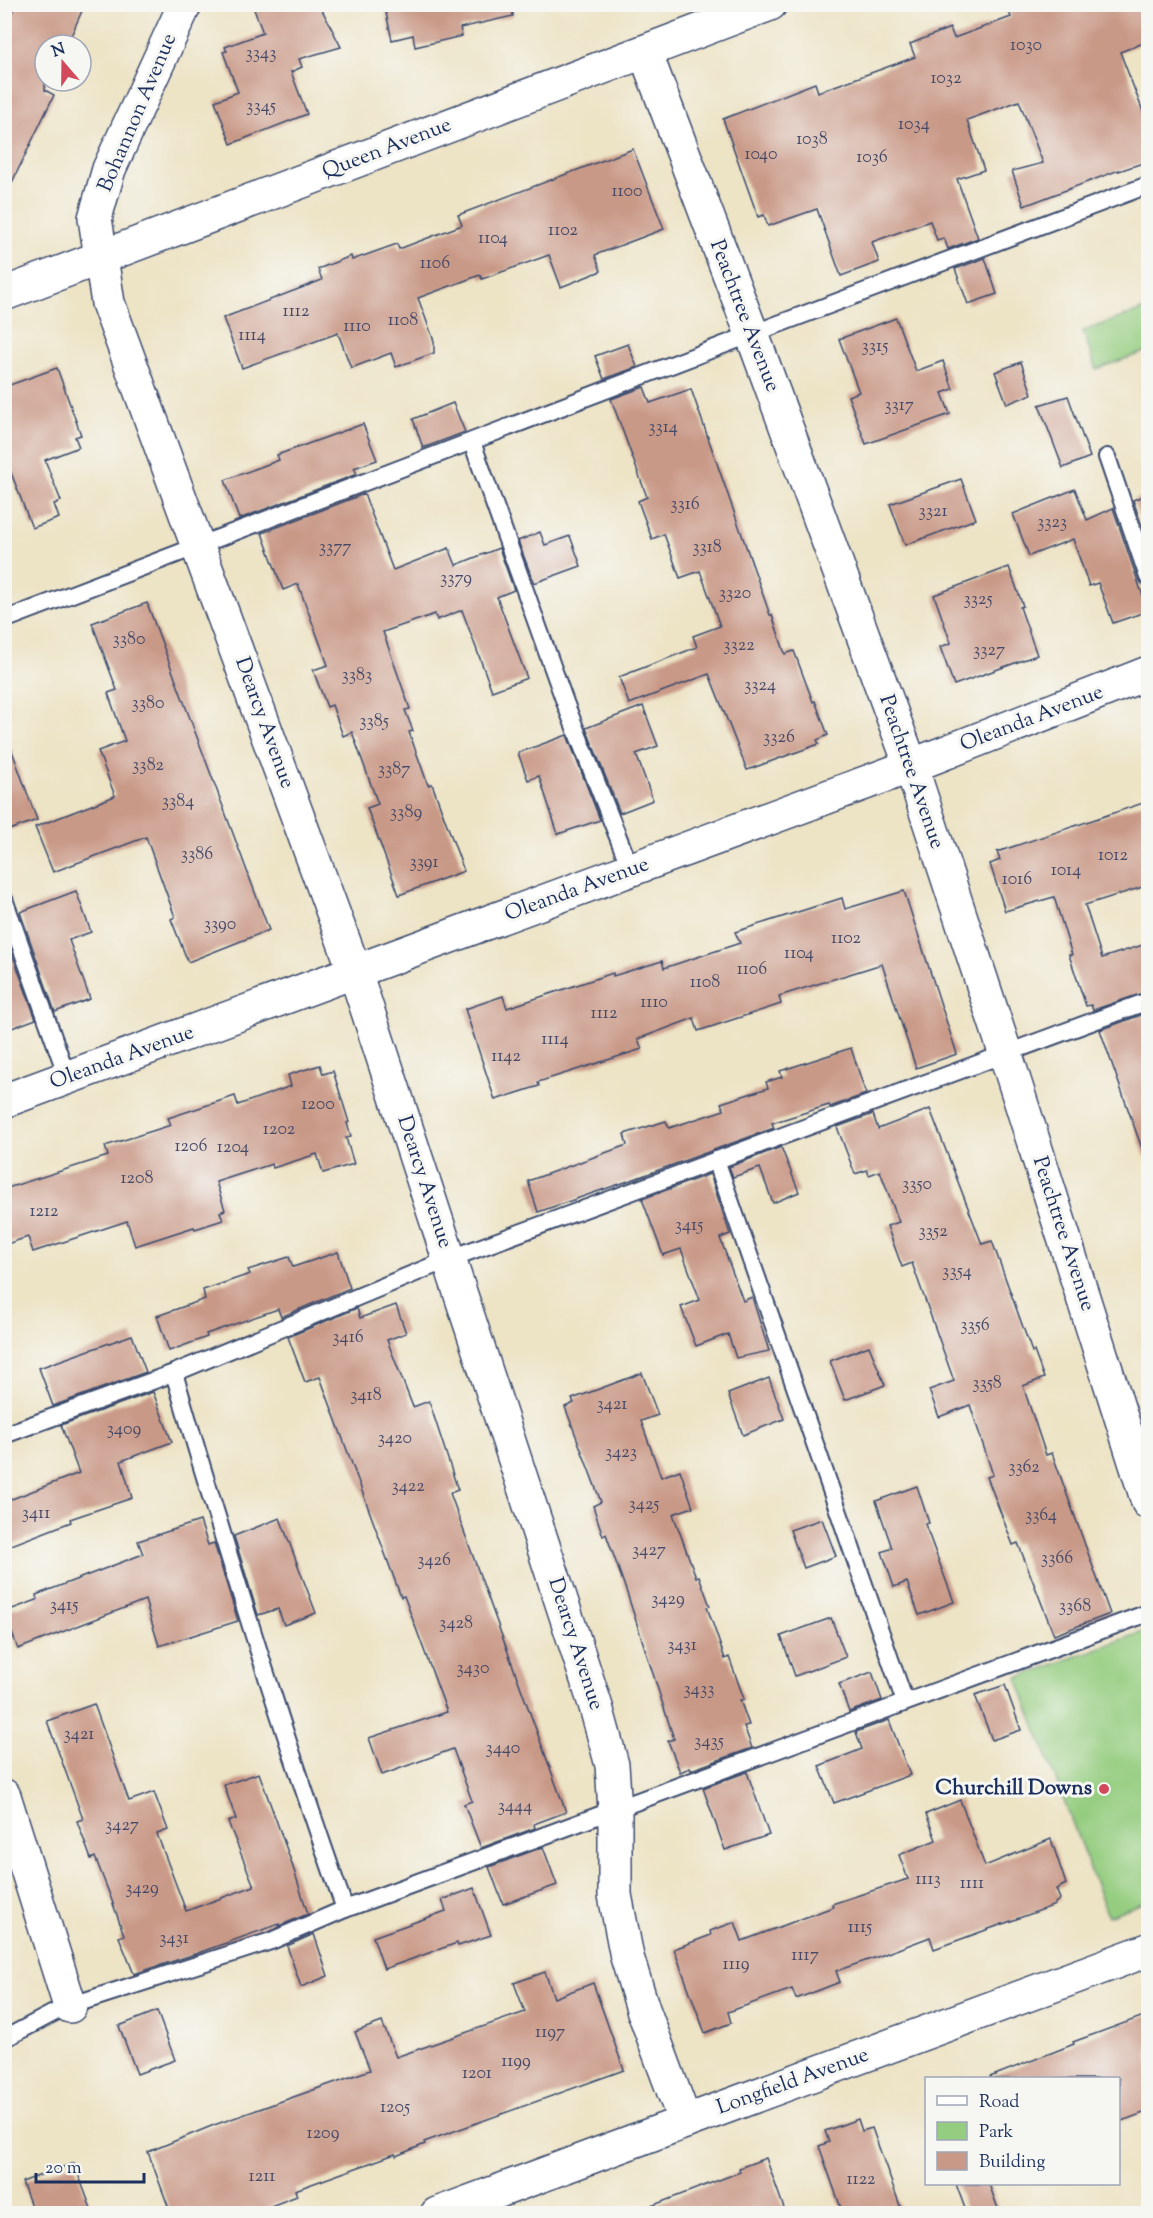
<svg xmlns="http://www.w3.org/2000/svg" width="1153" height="2218" viewBox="0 0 1153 2218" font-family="'Sorts Mill Goudy',serif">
  <rect width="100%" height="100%" fill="#f6f6f2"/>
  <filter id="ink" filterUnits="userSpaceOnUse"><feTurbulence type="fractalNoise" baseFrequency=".0167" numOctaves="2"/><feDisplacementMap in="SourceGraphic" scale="12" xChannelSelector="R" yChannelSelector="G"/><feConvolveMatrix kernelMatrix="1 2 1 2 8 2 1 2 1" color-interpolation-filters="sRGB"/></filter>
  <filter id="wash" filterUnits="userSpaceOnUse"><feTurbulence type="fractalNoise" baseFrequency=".008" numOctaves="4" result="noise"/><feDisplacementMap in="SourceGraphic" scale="24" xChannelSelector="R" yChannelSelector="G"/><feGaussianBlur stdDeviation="1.35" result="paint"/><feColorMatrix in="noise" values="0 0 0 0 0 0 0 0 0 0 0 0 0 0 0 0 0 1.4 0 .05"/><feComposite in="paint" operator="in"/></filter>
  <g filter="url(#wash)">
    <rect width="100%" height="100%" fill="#ede3c5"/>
    <g fill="#95cd80" stroke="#587e6f" stroke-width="1.5">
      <polygon points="1148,308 1148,351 1096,369 1083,331"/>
      <polygon points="1148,1630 1148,1901 1108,1916 1017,1678"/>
    </g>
    <g id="blocks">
      <g fill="#c99987">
        <polygon points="16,4 85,4 67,45 45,45 45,90 54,95 4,199 4,29"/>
        <polygon points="252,4 319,4 341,47 299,59 302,67 291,72 307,114 231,144 215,101 238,92 223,52 227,51 225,47 263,33"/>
        <polygon points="384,4 512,4 513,16 460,28 462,36 415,47 413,35 392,40"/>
        <polygon points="1006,4 1149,4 1149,41 1120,52 1149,127 1149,161 1119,171 1119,170 1024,206 1012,171 1043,163 1019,101 967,120 984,170 957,179 978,238 948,249 944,238 937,240 930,221 872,242 879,262 841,276 817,209 768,226 764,215 758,217 723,119 815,83 818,92 915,57 910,44 950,28 954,38 1011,17"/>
        <polygon points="633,149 664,229 595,255 601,271 561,287 549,255 482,279 480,275 418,298 434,341 434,353 396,367 391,353 351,368 338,333 242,368 223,318 322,280 318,269 351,256 352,260 397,244 399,249 462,225 458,215"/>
        <polygon points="985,258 997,294 968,304 955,269"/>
        <polygon points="896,318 916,371 943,361 953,389 942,393 950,414 866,444 848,396 859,392 839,339"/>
        <polygon points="628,344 637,367 604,379 595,356"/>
        <polygon points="1021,362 1032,394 1007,404 995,372"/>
        <polygon points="57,368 81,435 75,437 79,447 45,460 61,501 54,504 59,518 32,528 4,454 4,387"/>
        <polygon points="644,387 650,403 691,389 770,615 772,615 785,654 794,651 813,702 815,701 828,735 817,740 819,744 747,770 709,674 629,704 619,677 697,647 693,636 720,626 700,571 680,578 664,534 652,539 638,501 647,497 611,399"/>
        <polygon points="1068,396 1090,457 1063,468 1039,405"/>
        <polygon points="453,403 465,432 423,448 413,419"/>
        <polygon points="363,424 377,460 354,468 357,474 239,519 225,480 279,460 277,455"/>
        <polygon points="961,479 976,519 905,545 890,504"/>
        <polygon points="1075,489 1087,520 1113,508 1148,611 1113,623 1098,583 1089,586 1073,539 1029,556 1013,514"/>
        <polygon points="364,494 393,570 449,548 456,565 499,548 514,590 497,597 527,678 492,691 462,610 437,620 435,614 383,632 410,709 405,710 413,731 409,732 428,785 432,784 464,871 399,895 367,808 378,804 352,732 343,736 332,705 327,707 313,670 328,665 298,584 283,590 262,533"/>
        <polygon points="1149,494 1149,546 1133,500"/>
        <polygon points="540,532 545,545 570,536 581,566 534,583 518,541"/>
        <polygon points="1009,567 1023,606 1020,607 1037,655 954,685 940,647 951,643 934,595"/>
        <polygon points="147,603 269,930 188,962 171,919 175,917 146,837 53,872 35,827 115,796 98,751 125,741 108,693 117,690 92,623"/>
        <polygon points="643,706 658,746 636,754 653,800 620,813 586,728"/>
        <polygon points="567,735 600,820 558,834 539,776 528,780 518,753"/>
        <polygon points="8,740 37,820 4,832 4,741"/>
        <polygon points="1149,801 1149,885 1085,905 1102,958 1149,943 1149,991 1093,1010 1091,1005 1086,1006 1069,955 1072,955 1054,897 1005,911 990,864 1000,860 997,852"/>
        <polygon points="76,891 91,932 69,940 90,999 55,1012 20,912"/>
        <polygon points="904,891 957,1054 916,1068 882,964 779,996 781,1004 698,1031 694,1018 638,1039 642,1049 538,1082 539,1086 495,1100 465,1009 503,996 507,1008 613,973 613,976 662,961 664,968 740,943 735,932 842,898 845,909"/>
        <polygon points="4,932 36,1019 4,1031"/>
        <polygon points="1149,1012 1149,1156 1145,1157 1100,1030"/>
        <polygon points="851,1048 866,1094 830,1107 829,1105 772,1123 774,1128 634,1179 538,1212 528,1181 627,1145 624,1134 666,1121 669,1128 724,1110 721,1103 768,1088 766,1082 782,1077 780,1071"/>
        <polygon points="320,1065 323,1074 333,1071 349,1122 347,1123 351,1137 346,1138 354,1164 323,1173 317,1154 273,1168 272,1164 216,1182 225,1210 220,1212 223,1220 195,1229 194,1227 135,1246 127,1221 33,1252 28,1237 4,1245 4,1189 108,1156 105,1146 171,1125 168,1118 235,1096 238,1105 291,1086 288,1075"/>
        <polygon points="930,1109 982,1244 992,1241 1032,1352 1034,1351 1044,1378 1023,1386 1046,1455 1052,1453 1110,1614 1054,1635 1018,1543 1013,1545 987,1477 993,1475 970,1405 939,1417 929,1390 954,1381 912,1263 902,1267 887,1226 899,1222 880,1171 869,1175 867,1170 855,1174 837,1127 873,1114 878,1129"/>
        <polygon points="781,1147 799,1192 773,1203 760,1168 733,1177 729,1167"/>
        <polygon points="710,1174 730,1234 720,1238 743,1301 752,1297 769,1351 736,1358 728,1334 696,1346 681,1307 700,1300 681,1249 663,1255 642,1199"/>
        <polygon points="338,1252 350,1288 281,1317 278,1309 206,1334 207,1337 169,1351 157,1316 205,1299 203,1290 250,1274 248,1270 289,1257 293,1267"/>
        <polygon points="396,1305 406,1333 387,1340 413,1407 429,1401 458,1490 450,1493 566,1812 534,1824 535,1828 481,1848 464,1804 472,1801 453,1749 382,1775 369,1738 447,1712 404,1596 401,1597 320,1377 305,1382 288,1337 357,1308 360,1318"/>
        <polygon points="132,1335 146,1372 53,1406 39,1368"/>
        <polygon points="869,1346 885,1385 845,1400 830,1361"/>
        <polygon points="642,1373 658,1415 641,1421 661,1477 680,1470 693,1507 673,1514 696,1577 699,1576 710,1606 707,1607 725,1659 729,1657 744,1699 740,1700 749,1725 744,1726 752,1748 691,1770 690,1768 680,1772 668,1741 674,1739 627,1593 606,1534 603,1536 593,1506 601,1502 565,1407 574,1403 572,1399"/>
        <polygon points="769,1378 784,1419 743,1435 728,1394"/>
        <polygon points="153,1392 172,1442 121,1461 132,1498 70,1519 71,1522 4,1548 4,1502 79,1473 61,1425"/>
        <polygon points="917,1486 929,1523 925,1524 954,1602 919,1615 907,1582 894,1587 882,1552 892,1548 876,1501"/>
        <polygon points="280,1518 316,1613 284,1625 278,1609 258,1615 234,1536"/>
        <polygon points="822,1519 836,1556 804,1568 790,1530"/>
        <polygon points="200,1521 208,1545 214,1543 238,1621 159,1646 145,1600 18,1649 4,1612 37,1600 36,1595 143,1554 138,1541"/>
        <polygon points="831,1618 846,1657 795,1676 781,1636"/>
        <polygon points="872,1672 882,1700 849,1712 839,1684"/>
        <polygon points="1005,1685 1021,1730 992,1740 975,1695"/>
        <polygon points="94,1704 129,1801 154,1792 168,1830 157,1834 186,1911 254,1886 228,1822 236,1819 224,1785 259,1773 291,1861 308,1914 279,1926 279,1924 198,1953 134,1974 119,1937 124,1935 111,1898 95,1857 91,1859 77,1821 83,1819 47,1721"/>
        <polygon points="889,1720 910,1775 834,1803 819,1766 862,1749 856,1732"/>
        <polygon points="747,1772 769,1835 725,1850 703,1788"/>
        <polygon points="960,1800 985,1866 1051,1839 1066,1884 1056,1889 1060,1899 1055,1903 1055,1905 934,1949 930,1937 877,1957 836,1971 840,1982 796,1999 792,1989 728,2012 731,2023 705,2033 674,1949 711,1935 710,1931 735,1922 742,1941 833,1907 832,1904 908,1879 899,1855 936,1840 926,1814"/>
        <polygon points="543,1847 557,1885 503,1904 489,1867"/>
        <polygon points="474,1888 491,1935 458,1946 457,1943 384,1969 373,1937 446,1911 442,1900"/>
        <polygon points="314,1934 328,1976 301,1987 287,1946"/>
        <polygon points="545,1972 554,1998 593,1983 624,2070 424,2142 425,2144 396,2156 395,2154 295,2190 297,2196 250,2214 171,2214 148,2152 214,2125 370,2070 355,2032 382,2022 396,2057 525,2012 514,1983"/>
        <polygon points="157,2011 175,2060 137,2074 119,2026"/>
        <polygon points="1149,2014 1149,2111 1119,2122 1119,2079 991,2079 990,2077 1074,2044 1073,2042"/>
        <polygon points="858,2119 862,2131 872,2128 903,2214 843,2214 819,2146 829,2142 825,2131"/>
        <polygon points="766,2158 786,2214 638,2214 638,2211 740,2172 739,2168"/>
        <polygon points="74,2163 93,2214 34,2214 22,2182"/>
        <polygon points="956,2184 989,2184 1000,2214 967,2214"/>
      </g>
    </g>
  </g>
  <g filter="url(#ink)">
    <use href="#blocks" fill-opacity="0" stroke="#3a4a6d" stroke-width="1.5"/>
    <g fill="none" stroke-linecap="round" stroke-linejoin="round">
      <defs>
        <g id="lane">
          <polyline points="472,442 566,705 631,870"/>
          <polyline points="1107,457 1148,577"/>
          <polyline points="4,620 752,334 1148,185"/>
          <polyline points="4,899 68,1079"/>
          <polyline points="716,1160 905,1702"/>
          <path d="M174 1373C227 1553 282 1732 345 1909"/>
          <polyline points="4,1435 174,1373 449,1259 1148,1001"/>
          <polyline points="4,2039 63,2008 271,1941 345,1909 1148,1613"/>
        </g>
        <g id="street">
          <polyline points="185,4 109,169 95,218 108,303 355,972 596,1707 612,1765 615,1810 615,1895 627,1957 643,2009 685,2122"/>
          <polyline points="645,52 752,334 911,766 1005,1052 1148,1502"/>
          <polyline points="4,294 770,4"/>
          <polyline points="4,1101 911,766 1148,673"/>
          <polyline points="4,1796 70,2006"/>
          <polyline points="437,2214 1148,1950"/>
        </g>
      </defs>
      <use href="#lane" stroke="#3a4a6d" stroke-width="20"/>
      <use href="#street" stroke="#3a4a6d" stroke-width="36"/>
      <use href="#lane" stroke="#fff" stroke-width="16"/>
      <use href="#street" stroke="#fff" stroke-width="33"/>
    </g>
  </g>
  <circle fill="#d1495b" stroke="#f6f6f2" stroke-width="2" cx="1104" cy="1789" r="6"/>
  <g text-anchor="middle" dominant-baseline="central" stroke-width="6" stroke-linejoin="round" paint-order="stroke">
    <g font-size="18" fill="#464a68">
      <text x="1026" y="46">1030</text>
      <text x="261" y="54">3343</text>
      <text x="946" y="79">1032</text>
      <text x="261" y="107">3345</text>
      <text x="914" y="125">1034</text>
      <text x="812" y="140">1038</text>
      <text x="761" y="155">1040</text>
      <text x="872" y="158">1036</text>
      <text x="627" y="192">1100</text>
      <text x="563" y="231">1102</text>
      <text x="493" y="239">1104</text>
      <text x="435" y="264">1106</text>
      <text x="296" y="312">1112</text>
      <text x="403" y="321">1108</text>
      <text x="357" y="327">1110</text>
      <text x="252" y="336">1114</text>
      <text x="875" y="347">3315</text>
      <text x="899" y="406">3317</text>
      <text x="663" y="428">3314</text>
      <text x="685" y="505">3316</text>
      <text x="933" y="512">3321</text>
      <text x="1052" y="523">3323</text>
      <text x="335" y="548">3377</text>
      <text x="707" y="548">3318</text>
      <text x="456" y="579">3379</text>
      <text x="735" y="594">3320</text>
      <text x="978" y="600">3325</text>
      <text x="129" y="640">3380</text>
      <text x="739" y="646">3322</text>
      <text x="989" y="651">3327</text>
      <text x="357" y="676">3383</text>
      <text x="760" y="686">3324</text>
      <text x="148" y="704">3380</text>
      <text x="374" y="722">3385</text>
      <text x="779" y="738">3326</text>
      <text x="148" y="766">3382</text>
      <text x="394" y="770">3387</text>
      <text x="178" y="802">3384</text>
      <text x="406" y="813">3389</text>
      <text x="197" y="855">3386</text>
      <text x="1113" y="856">1012</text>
      <text x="424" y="863">3391</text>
      <text x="1066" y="871">1014</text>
      <text x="1017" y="880">1016</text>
      <text x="220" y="925">3390</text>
      <text x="846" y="939">1102</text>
      <text x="799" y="954">1104</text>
      <text x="752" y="970">1106</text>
      <text x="705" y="983">1108</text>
      <text x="654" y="1003">1110</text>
      <text x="604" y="1014">1112</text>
      <text x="555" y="1040">1114</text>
      <text x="506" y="1057">1142</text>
      <text x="318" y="1105">1200</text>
      <text x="279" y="1130">1202</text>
      <text x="191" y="1147">1206</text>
      <text x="233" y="1148">1204</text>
      <text x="137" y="1179">1208</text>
      <text x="917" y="1185">3350</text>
      <text x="44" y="1212">1212</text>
      <text x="689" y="1226">3415</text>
      <text x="933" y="1232">3352</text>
      <text x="957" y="1272">3354</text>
      <text x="975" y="1326">3356</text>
      <text x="348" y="1338">3416</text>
      <text x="987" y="1384">3358</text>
      <text x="366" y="1396">3418</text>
      <text x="612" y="1405">3421</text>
      <text x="124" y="1430">3409</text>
      <text x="395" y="1439">3420</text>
      <text x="621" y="1453">3423</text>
      <text x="1024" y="1468">3362</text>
      <text x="408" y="1487">3422</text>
      <text x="644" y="1505">3425</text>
      <text x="36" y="1514">3411</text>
      <text x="1041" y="1516">3364</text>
      <text x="649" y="1551">3427</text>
      <text x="1057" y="1559">3366</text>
      <text x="434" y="1561">3426</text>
      <text x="668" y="1600">3429</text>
      <text x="64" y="1606">3415</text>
      <text x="1075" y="1607">3368</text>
      <text x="456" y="1624">3428</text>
      <text x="682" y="1646">3431</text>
      <text x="473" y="1669">3430</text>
      <text x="699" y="1690">3433</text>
      <text x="79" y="1735">3421</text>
      <text x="709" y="1742">3435</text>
      <text x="503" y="1749">3440</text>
      <text x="515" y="1807">3444</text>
      <text x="122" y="1826">3427</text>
      <text x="928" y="1880">1113</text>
      <text x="972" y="1884">1111</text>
      <text x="142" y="1889">3429</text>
      <text x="860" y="1928">1115</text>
      <text x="174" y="1939">3431</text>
      <text x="805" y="1956">1117</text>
      <text x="736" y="1965">1119</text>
      <text x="550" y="2033">1197</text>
      <text x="516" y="2062">1199</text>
      <text x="477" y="2074">1201</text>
      <text x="395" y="2108">1205</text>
      <text x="323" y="2134">1209</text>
      <text x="262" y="2177">1211</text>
      <text x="861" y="2180">1122</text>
    </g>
    <g font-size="21" fill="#1b2f5e" stroke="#f6f6f2">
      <text transform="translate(138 113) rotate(-67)">Bohannon Avenue</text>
      <text transform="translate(387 149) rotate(-21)">Queen Avenue</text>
      <text transform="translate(744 316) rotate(69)">Peachtree Avenue</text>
      <text transform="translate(1032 719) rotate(-21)">Oleanda Avenue</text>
      <text transform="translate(264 723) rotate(70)">Dearcy Avenue</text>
      <text transform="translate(911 772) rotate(71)">Peachtree Avenue</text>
      <text transform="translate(577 890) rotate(-20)">Oleanda Avenue</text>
      <text transform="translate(122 1058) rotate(-20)">Oleanda Avenue</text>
      <text transform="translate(424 1182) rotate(72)">Dearcy Avenue</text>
      <text transform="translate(1063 1234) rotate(72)">Peachtree Avenue</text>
      <text transform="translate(575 1644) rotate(72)">Dearcy Avenue</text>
      <text transform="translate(793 2082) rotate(-20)">Longfield Avenue</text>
    </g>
    <g font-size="21" font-weight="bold" fill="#1b2f5e" stroke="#f6f6f2" text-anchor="end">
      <text x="1092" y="1789">Churchill Downs</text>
    </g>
  </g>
  <rect width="1153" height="2218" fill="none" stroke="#f6f6f2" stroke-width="24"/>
  <rect x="925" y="2077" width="195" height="108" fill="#f6f6f2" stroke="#9ea6b7" stroke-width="1.5"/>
  <rect x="937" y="2096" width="30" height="9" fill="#ffffff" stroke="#9ea6b7" stroke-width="1.5"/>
  <text x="979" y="2107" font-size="18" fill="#1b2f5e">Road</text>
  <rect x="937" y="2122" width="30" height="18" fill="#95cd80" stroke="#9ea6b7" stroke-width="1.5"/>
  <text x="979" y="2137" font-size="18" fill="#1b2f5e">Park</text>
  <rect x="937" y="2152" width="30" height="18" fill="#c99987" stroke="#9ea6b7" stroke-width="1.5"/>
  <text x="979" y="2167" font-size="18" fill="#1b2f5e">Building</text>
  <g transform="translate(63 63) rotate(340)"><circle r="28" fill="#f6f6f2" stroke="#9ea6b7" stroke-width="1.5"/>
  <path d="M0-4.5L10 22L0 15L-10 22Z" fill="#d1495b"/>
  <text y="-9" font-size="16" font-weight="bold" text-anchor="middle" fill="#1b2f5e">N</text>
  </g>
  <path d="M36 2173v9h108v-9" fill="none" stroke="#1b2f5e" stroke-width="3"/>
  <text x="45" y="2173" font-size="18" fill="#1b2f5e" stroke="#f6f6f2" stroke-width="4.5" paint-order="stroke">20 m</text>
</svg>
